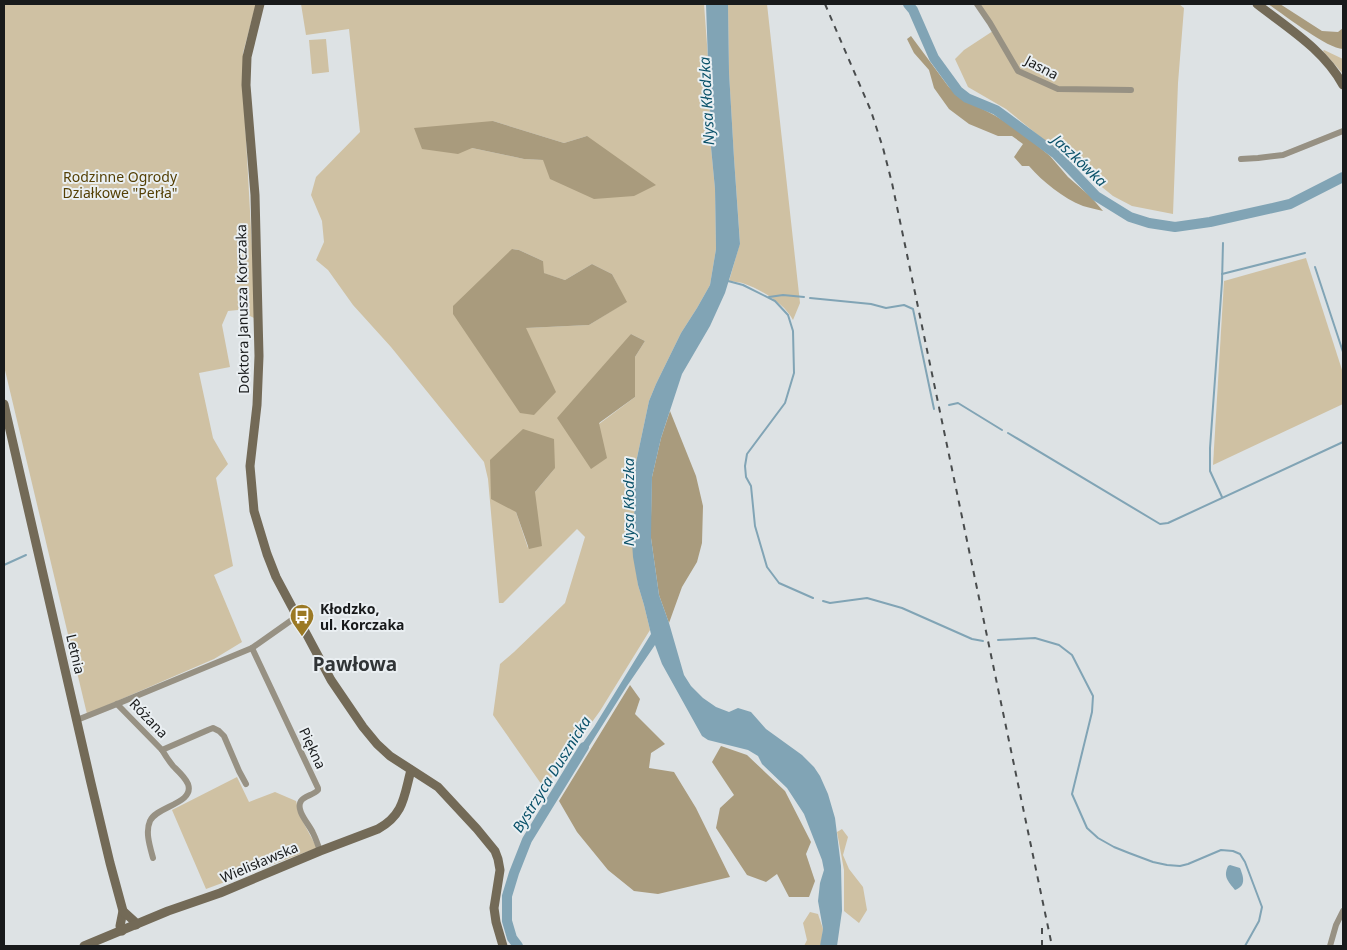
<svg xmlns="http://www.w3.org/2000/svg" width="1347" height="950" viewBox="0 0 1347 950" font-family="'Noto Sans',sans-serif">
  <rect width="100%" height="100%" fill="#dde2e4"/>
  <g fill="#cfc1a3" fill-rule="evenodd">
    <polygon points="4,4 256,4 243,53 243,85 256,319 238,310 228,311 222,325 230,367 199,373 213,438 228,464 216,478 233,566 214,575 242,642 214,659 87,714 4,366"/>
    <path d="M301 4H704L708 58 711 147 715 189 716 249 710 285 697 308 681 333 656 384 649 401 634 472 633 495 635 509 631 527 638 585 644 605 650 630 600 711 544 788 493 715 500 664 514 652 565 603 585 537 577 529 503 603H499L488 479 484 462 391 347 353 305 328 270 316 260 324 242 322 221 311 195 316 177 360 132 349 29 306 35ZM493 121 564 143 587 136 543 160 524 159 472 148ZM513 249 519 250 543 261V273L565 280 592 264 612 274 626 302 589 325 526 328ZM631 334 645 341 635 357V397L599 424ZM555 468 535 492 528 548 516 512Z"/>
    <path d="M728 4H767L800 303 793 320C785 304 762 290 745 284 741 282 735 282 729 281L740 243 734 158 729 72Z"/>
    <polygon points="980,4 1179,4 1184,8 1178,83 1173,214 1132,206 1113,196 1006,109 968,87 955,59 964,50 996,29"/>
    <polygon points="326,39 329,72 312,74 309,40"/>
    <polygon points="1324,50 1343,59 1343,74 1323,51"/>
    <polygon points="1306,258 1343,373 1343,404 1213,465 1224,281"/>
    <polygon points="237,777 249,802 275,792 296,801 302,820 317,848 206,889 172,810"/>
    <polygon points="842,829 848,837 843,855 849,869 863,887 867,910 859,923 844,911 844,870 837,832"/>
    <polygon points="810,912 818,914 823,929 821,946 804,946 807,940 803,923"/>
  </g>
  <g fill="#a99b7d">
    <path d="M1268 4H1280L1322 31 1338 32 1343 28V49C1327 49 1283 14 1268 4Z"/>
    <path d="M911 36 948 86 959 97 994 115 1017 129 1050 156 1068 177 1091 197 1103 211C1096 209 1089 208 1083 206 1063 198 1043 182 1029 166H1022L1014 157 1023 144 1012 136H998L969 124 949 109 934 88 929 70 914 53 907 39Z"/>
    <polygon points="493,121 564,143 587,136 656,185 634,196 594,199 550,179 543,160 524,159 472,148 458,154 422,149 414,128"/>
    <polygon points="512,249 519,250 543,261 544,273 565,280 592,264 612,274 627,302 589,325 526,328 556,392 534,415 520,413 453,314 453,306"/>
    <polygon points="631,334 645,341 635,357 635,397 599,423 607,458 591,469 557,418"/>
    <polygon points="670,411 696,476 703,506 702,543 697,562 682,587 669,623 659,595 651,538 651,517 652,477 661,438"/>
    <polygon points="523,429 554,439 555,468 535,492 542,546 529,549 516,512 491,499 490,460"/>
    <polygon points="630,685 640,699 635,714 665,744 651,753 649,768 674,772 696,808 730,877 658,894 634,891 608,870 577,832 559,801"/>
    <polygon points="721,746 747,755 785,791 811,842 806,854 815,881 809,897 789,897 777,874 766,882 747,875 716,828 720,808 734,795 712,762"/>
  </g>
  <g fill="#81a4b5">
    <polygon points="706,4 728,4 729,72 734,158 740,244 725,293 710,326 682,374 661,438 652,477 651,538 659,595 669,623 684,675 691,686 703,698 716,707 729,712 738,708 751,712 766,729 802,755 814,767 820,776 828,794 835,818 841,866 842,911 837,946 820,946 823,929 818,901 820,883 824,870 822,860 804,814 787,788 762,764 758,756 748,750 708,740 702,736 662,664 655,645 627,686 578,764 575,754 594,727 651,634 644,605 638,585 633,557 631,527 635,509 633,495 634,472 649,401 656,384 681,333 697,308 710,285 716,249 715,189 711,147"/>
    <path d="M1230 865 1240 868C1244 878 1246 886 1235 890 1228 881 1223 877 1228 866Z"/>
  </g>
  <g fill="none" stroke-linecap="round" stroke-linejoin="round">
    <g stroke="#81a4b5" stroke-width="2">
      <polyline points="1315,267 1343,352"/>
      <polyline points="1222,274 1305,253"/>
      <polyline points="728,281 743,285 775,301 788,315 793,331 794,373 785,403 747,454 745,466 746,477 751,486 755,526 767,567 779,583 813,598"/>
      <polyline points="769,297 783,295 804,297"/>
      <polyline points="810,298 871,304 886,308 904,305 913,309 934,409"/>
      <polyline points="949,405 958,403 1002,430"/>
      <polyline points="1008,433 1160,524 1168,523 1343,442"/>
      <polyline points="1222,497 1210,471 1210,448 1222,282 1223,243"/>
      <polyline points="4,565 26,555"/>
      <polyline points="823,601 830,603 867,598 902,608 972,639 983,641"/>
      <polyline points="998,640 1035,638 1059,645 1072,655 1093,696 1092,712 1072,794 1087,828 1098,838 1114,847 1129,853 1153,862 1167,865 1180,866 1188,864 1221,850 1233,851 1240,854 1245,862 1262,907 1259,921 1245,946"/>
    </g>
    <g stroke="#81a4b5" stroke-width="10">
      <polyline points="908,4 913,10 934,58 958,91 967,98 996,110 1007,118 1056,154 1096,196 1130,217 1149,223 1175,227 1210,222 1290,204 1343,177"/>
      <polyline points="518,946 512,938 507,921 507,896 514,873 527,840 584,747"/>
    </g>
    <g stroke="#979183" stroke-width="6">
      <polyline points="977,4 990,23 1018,71 1058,89 1131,90"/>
      <polyline points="1241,159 1258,158 1283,155 1343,131"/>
      <path d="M252 648 318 788V790C314 795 304 796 301 801 295 810 309 824 313 833 316 839 318 845 320 851"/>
      <polyline points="117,704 162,750 208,730 213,728 219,731 224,736 239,771 246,784"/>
      <polyline points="77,720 117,704 252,648 296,617"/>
      <path d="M153 858C150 847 145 832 150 821 156 806 195 804 188 784 185 777 178 771 173 766 169 761 165 755 162 750"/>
      <polyline points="1330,946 1336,925 1343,911"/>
    </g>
    <g stroke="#736a57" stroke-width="9">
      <polyline points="260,4 247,57 246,85 255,195 259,356 257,405 250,466 254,511 267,554 276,577 331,680 363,727 377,744 390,756 438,787 477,829 495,851 498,859 500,870 494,908 496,922 503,946"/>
      <path d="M1257 4C1289 29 1323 49 1343 85"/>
      <polyline points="4,404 91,783 110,863 123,911 120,926 122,931"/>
      <polyline points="123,911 134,921 136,925"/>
      <path d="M84 946 168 911 220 893 320 851 378 829C404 815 404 796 411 770"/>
    </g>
    <g stroke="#494c4d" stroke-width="2" stroke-dasharray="6 6" stroke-linecap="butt">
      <polyline points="825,4 871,111 883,148 892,183 1052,946"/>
      <polyline points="1042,946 1042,923"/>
    </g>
  </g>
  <defs>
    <symbol id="bus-pin" viewBox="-11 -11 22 30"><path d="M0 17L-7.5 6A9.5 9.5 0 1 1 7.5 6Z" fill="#9b7924" stroke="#eaeff2"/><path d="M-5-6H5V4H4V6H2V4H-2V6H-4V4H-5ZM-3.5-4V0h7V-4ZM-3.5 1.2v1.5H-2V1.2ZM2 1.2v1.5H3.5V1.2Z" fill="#fff"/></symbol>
  </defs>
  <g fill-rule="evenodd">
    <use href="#bus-pin" x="288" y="602" width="28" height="38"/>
  </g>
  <g text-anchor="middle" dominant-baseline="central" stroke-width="4" stroke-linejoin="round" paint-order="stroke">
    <g font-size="14" fill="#181a1b" stroke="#eaeff2">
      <text transform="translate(1042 67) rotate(28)">Jasna</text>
      <text transform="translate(242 309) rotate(-91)">Doktora Janusza Korczaka</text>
      <text transform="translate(76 654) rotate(77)">Letnia</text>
      <text transform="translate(149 718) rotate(46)">Różana</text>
      <text transform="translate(313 748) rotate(65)">Piękna</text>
      <text transform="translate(259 862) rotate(-23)">Wielisławska</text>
    </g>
    <g font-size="14" fill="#543f04" stroke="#eaeff2">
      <text x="120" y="176">Rodzinne Ogrody<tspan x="120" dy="16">Działkowe "Perła"</tspan></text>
    </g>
    <g font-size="14" font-weight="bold" fill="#181a1b" stroke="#eaeff2" text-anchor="start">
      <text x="320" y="608">Kłodzko,<tspan x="320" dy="16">ul. Korczaka</tspan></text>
    </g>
    <g font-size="15" font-style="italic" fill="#0b526a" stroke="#eaeff2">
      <text transform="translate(706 101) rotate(-93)">Nysa Kłodzka</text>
      <text transform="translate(1080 160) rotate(43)">Jaszkówka</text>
      <text transform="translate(628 502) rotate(-90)">Nysa Kłodzka</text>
      <text transform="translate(551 774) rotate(-58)">Bystrzyca Dusznicka</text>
    </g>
    <g font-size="19" font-weight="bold" fill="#303436" stroke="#eaeff2">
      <text x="355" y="664">Pawłowa</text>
    </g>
  </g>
  <rect width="1347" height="950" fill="none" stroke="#181a1b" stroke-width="10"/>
</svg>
